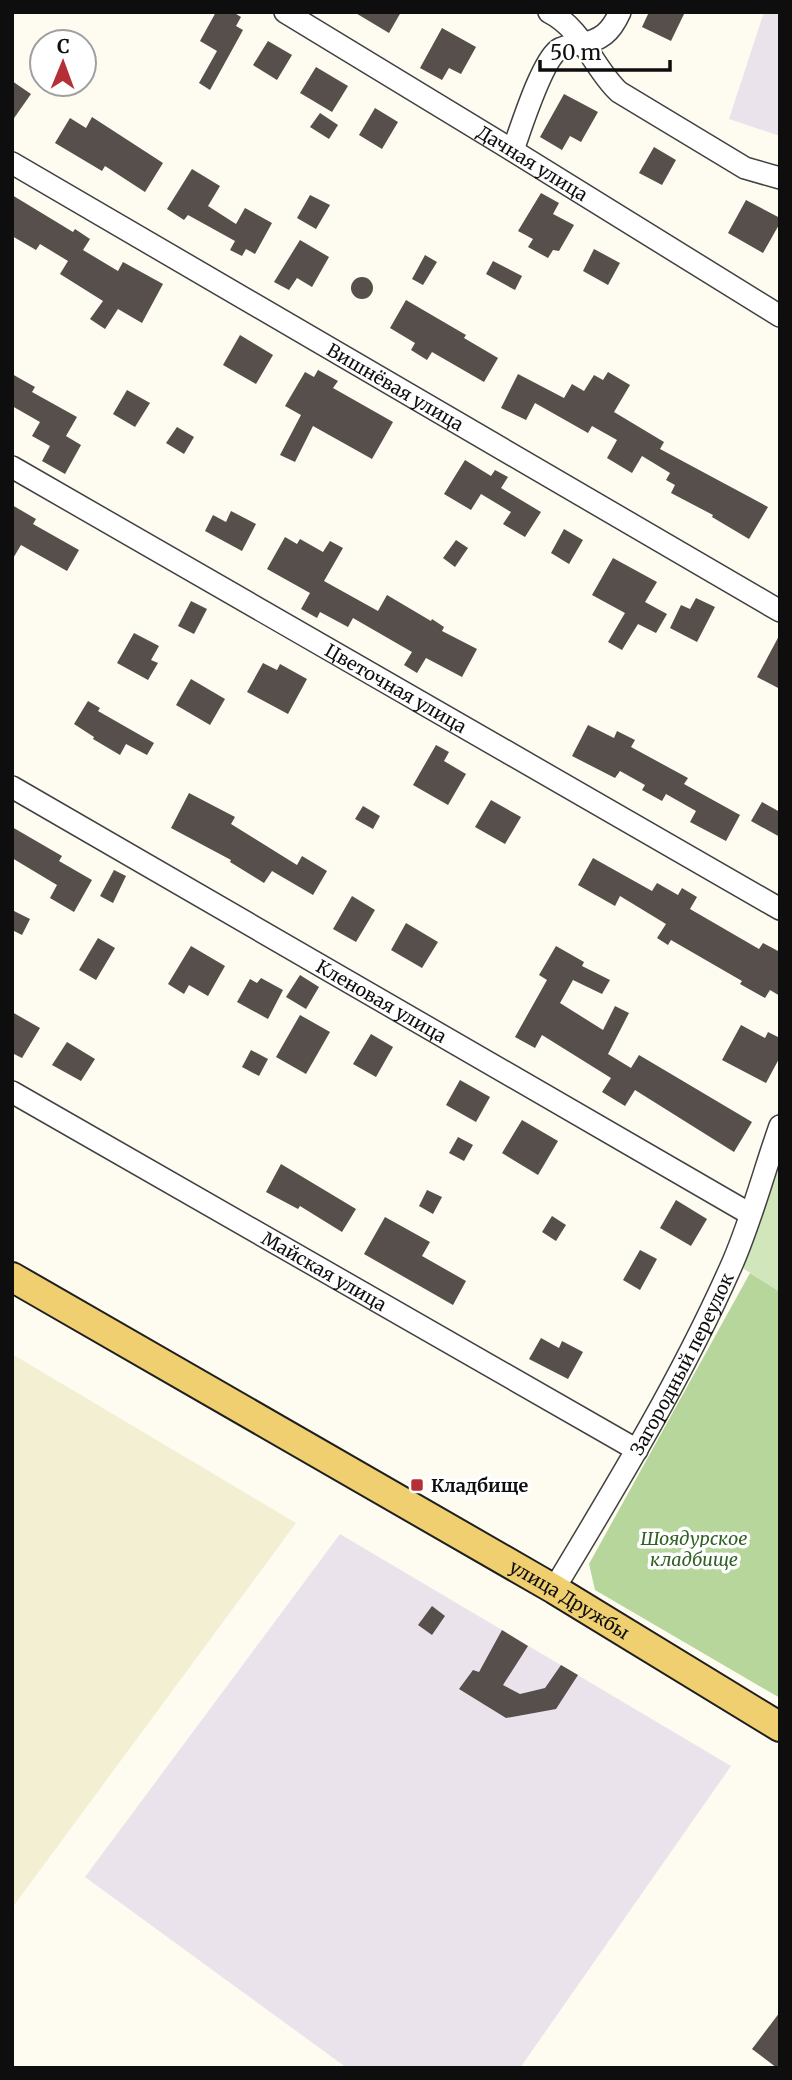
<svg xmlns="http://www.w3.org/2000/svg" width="792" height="2080" viewBox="0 0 792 2080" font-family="Merriweather,serif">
  <rect width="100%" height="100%" fill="#fefbf0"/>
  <g fill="#ebe3ec">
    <polygon points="764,12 780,12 780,136 729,119"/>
    <polygon points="340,1534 731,1766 520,2068 347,2068 85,1877"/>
  </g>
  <polygon fill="#f2efd2" points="12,1354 296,1523 12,1908"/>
  <polygon fill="#d2e6bc" points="780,1140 780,1292 738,1265"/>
  <polygon fill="#b6d69c" points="750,1273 780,1292 780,1698 595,1590 589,1564"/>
  <g fill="#564f4b">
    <polygon points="216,12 233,12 241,17 236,26 243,30 210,90 199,83 217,51 200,41"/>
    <polygon points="354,12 401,12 389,33"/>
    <polygon points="649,12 685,12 671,41 642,27"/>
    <polygon points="442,28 476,47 461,74 449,68 442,80 420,68"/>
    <polygon points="268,41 292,55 277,80 253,65"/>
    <polygon points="316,67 348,86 332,112 300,93"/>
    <polygon points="12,81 31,94 12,121"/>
    <polygon points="564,94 598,112 581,142 570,136 562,150 540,137"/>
    <polygon points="375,108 398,122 382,149 359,135"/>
    <polygon points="320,113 338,125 329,139 310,127"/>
    <polygon points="92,117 163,163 145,192 105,166 102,171 55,143 70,118 86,128"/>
    <polygon points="654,147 676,160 662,185 639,173"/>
    <polygon points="192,169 220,186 208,206 236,224 245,208 272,223 255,254 246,249 242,256 230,250 235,241 188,215 184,220 167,209"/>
    <polygon points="541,193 559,203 553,214 574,225 559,251 553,250 548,258 528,247 533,239 518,231"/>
    <polygon points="12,195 73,232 75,229 90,239 83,250 118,271 123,262 163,284 142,323 118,309 105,329 90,319 103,301 60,274 68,261 40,244 36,250 12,236"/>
    <polygon points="310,195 330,205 316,229 297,218"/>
    <polygon points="746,200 780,218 780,223 763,253 728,233"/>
    <polygon points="300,240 329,257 312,287 297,278 289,290 274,282"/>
    <polygon points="594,249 620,263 608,285 583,271"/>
    <polygon points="425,255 437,262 423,285 412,279"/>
    <polygon points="493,261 522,276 515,290 486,274"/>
    <circle cx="362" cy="288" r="11"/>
    <polygon points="406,300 466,335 464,338 498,358 484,382 432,352 427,360 411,350 415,343 390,328"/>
    <polygon points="240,335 273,355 256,384 223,365"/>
    <polygon points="318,370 338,381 333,388 393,422 372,459 313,426 295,462 280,455 301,415 285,406 305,372 314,377"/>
    <polygon points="608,372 630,385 614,412 664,442 660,449 768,507 749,539 712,517 713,515 671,493 675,485 666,480 670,473 642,456 632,473 607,458 617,440 592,426 588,433 535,403 526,420 501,408 518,374 564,398 572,384 584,391 594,375 603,380"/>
    <polygon points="12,374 35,387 32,392 77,417 66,436 81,445 65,474 42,461 50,446 32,436 40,422 12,406"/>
    <polygon points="127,390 150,403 135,427 113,414"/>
    <polygon points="177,427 194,437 184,454 166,443"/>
    <polygon points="465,460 491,476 495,470 508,477 501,488 541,512 525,537 503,524 511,512 481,494 471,510 444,494"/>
    <polygon points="12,505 36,519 33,524 79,550 67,571 21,545 12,560"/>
    <polygon points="231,511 256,524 242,551 205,531 213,515 226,522"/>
    <polygon points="564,529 583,540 569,564 551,553"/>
    <polygon points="285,537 297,544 300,539 323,552 330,541 343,548 324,581 378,611 387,595 431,621 432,619 444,627 442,631 477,649 462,677 426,658 417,673 404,665 412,652 353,618 348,627 320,612 317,618 301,609 310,593 267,569"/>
    <polygon points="456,540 468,548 455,567 443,558"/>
    <polygon points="613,558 657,582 645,602 667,614 656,633 638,624 622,650 608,642 625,613 592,595"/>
    <polygon points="696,598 715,607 697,642 670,628 681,605 690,609"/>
    <polygon points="191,601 207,609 194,634 178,626"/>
    <polygon points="134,633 159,646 151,660 158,663 148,680 117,663"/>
    <polygon points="780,634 780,689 757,677"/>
    <polygon points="263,663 277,670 280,664 307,679 288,714 247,692"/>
    <polygon points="191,679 225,699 210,725 176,705"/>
    <polygon points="88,701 100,708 98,711 154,743 147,755 126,744 120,755 93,739 94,737 74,724"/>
    <polygon points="588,725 614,738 617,731 635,740 631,747 688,778 684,784 740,815 726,841 690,822 696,811 666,794 662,801 642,790 645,785 620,771 615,778 572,756"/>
    <polygon points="436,745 449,752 444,761 466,774 448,805 413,785"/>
    <polygon points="189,793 235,817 231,824 297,865 302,856 327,871 313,895 272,871 264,883 230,862 231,860 171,828"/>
    <polygon points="491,800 521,817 505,844 475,827"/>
    <polygon points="762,802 780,812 780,837 751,821"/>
    <polygon points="363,806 380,816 373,829 355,819"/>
    <polygon points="12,827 62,856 59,861 92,880 74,912 50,898 57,885 12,858"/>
    <polygon points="593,858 652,891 657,883 678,895 682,888 697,897 690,909 759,949 763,943 780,952 780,996 770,990 765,998 740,984 742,981 671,940 668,945 657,938 666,924 620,896 615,906 578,885"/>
    <polygon points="114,870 126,876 113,903 100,896"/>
    <polygon points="352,896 375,910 356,942 333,929"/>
    <polygon points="12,910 30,919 22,935 12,930"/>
    <polygon points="406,923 438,942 422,968 391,950"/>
    <polygon points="98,938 115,948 96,980 79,970"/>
    <polygon points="191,946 225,966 208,996 189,985 184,994 168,984"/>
    <polygon points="556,946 584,962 582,966 610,980 602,994 573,980 560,1003 603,1030 615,1006 629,1013 608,1054 631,1068 639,1055 752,1122 734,1152 635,1090 625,1106 602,1092 611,1078 542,1035 535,1048 515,1037 547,980 539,975"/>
    <polygon points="300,975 319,987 306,1009 286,997"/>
    <polygon points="261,978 283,990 268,1019 237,1002 250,979 257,983"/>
    <polygon points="12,1012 40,1028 22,1058 12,1053"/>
    <polygon points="300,1015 330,1032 306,1074 276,1057"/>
    <polygon points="741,1025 765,1038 768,1032 780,1038 780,1057 766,1083 722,1060"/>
    <polygon points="371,1034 393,1047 376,1077 353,1064"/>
    <polygon points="67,1042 95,1059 81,1081 52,1065"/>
    <polygon points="251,1050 268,1059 259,1076 242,1067"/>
    <polygon points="460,1080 490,1097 476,1122 446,1105"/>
    <polygon points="522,1120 558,1141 538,1175 502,1153"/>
    <polygon points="458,1137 473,1145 464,1161 449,1153"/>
    <polygon points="281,1164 356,1209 342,1232 300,1206 298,1209 266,1192"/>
    <polygon points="427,1190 442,1197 433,1214 419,1206"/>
    <polygon points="676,1200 707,1219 691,1246 660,1228"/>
    <polygon points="552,1216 566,1225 556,1241 542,1232"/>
    <polygon points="385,1217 430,1242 422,1256 466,1281 453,1305 364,1254"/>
    <polygon points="640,1250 657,1259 640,1290 623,1280"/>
    <polygon points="541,1338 559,1348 562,1341 583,1352 568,1379 529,1359"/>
    <polygon points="432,1606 445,1616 432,1635 418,1625"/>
    <polygon points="502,1630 528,1646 503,1685 520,1694 545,1688 561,1665 578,1675 556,1709 506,1718 459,1689 473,1670 479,1672"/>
    <polygon points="780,2012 780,2068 777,2068 752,2049"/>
  </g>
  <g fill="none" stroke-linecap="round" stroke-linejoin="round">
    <defs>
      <g id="minor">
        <path id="s1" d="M285 12 507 147 780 316"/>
        <path d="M549 12C583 29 593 68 619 92L745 168 780 178"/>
        <path d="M513 150C521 128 541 63 558 50 564 46 572 45 579 44 601 41 611 32 620 12"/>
        <path id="s2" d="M12 163 780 611"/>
        <path id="s3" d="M12 467 780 909"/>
        <path id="s4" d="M12 787 750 1214"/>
        <path id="s5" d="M12 1092 637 1450"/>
        <path id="s6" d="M554 1589C618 1483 683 1376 733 1262 752 1218 764 1171 780 1126"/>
      </g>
      <g id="major">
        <path id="s7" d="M12 1277 554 1589 780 1727"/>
      </g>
    </defs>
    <use href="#minor" stroke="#414141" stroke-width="24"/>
    <use href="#major" stroke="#1f1f1f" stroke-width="32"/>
    <use href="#minor" stroke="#fff" stroke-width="21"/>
    <use href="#major" stroke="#efcf6f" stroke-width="28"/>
  </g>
  <rect fill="#b43036" stroke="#fff" stroke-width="2.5" x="410" y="1478" width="14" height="14" rx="3.5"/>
  <g text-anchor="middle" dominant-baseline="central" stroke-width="7" stroke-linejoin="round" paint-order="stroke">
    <g font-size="18" fill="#0e0e0e" stroke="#fff">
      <text stroke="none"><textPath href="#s1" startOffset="290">Дачная улица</textPath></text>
      <text stroke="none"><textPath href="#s2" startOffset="444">Вишнёвая улица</textPath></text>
      <text stroke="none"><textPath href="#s3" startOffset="443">Цветочная улица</textPath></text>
      <text stroke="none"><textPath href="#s4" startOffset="427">Кленовая улица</textPath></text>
      <text stroke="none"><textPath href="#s5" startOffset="360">Майская улица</textPath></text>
      <text stroke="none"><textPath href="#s6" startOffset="259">Загородный переулок</textPath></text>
      <text stroke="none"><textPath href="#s7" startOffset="644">улица Дружбы</textPath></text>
    </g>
    <g font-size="18" font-weight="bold" fill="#0e0e0e" stroke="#fff" text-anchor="start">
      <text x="431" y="1485">Кладбище</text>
    </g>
    <g font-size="18" font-style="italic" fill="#306123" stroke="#fff">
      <text x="694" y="1538">Шоядурское<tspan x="694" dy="21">кладбище</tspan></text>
    </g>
  </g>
  <rect width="792" height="2080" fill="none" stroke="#0e0e0e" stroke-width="28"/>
  <g transform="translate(63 63) rotate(1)"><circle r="33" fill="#ffffff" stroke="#9f9f9f" stroke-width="2"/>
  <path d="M0-5L12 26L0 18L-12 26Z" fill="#b43036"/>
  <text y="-10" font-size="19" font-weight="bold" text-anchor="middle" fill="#0e0e0e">С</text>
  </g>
  <path d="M540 60v10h130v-10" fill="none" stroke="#0e0e0e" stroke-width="3.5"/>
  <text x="550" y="60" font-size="21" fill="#0e0e0e" stroke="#ffffff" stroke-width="5" paint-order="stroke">50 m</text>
</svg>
